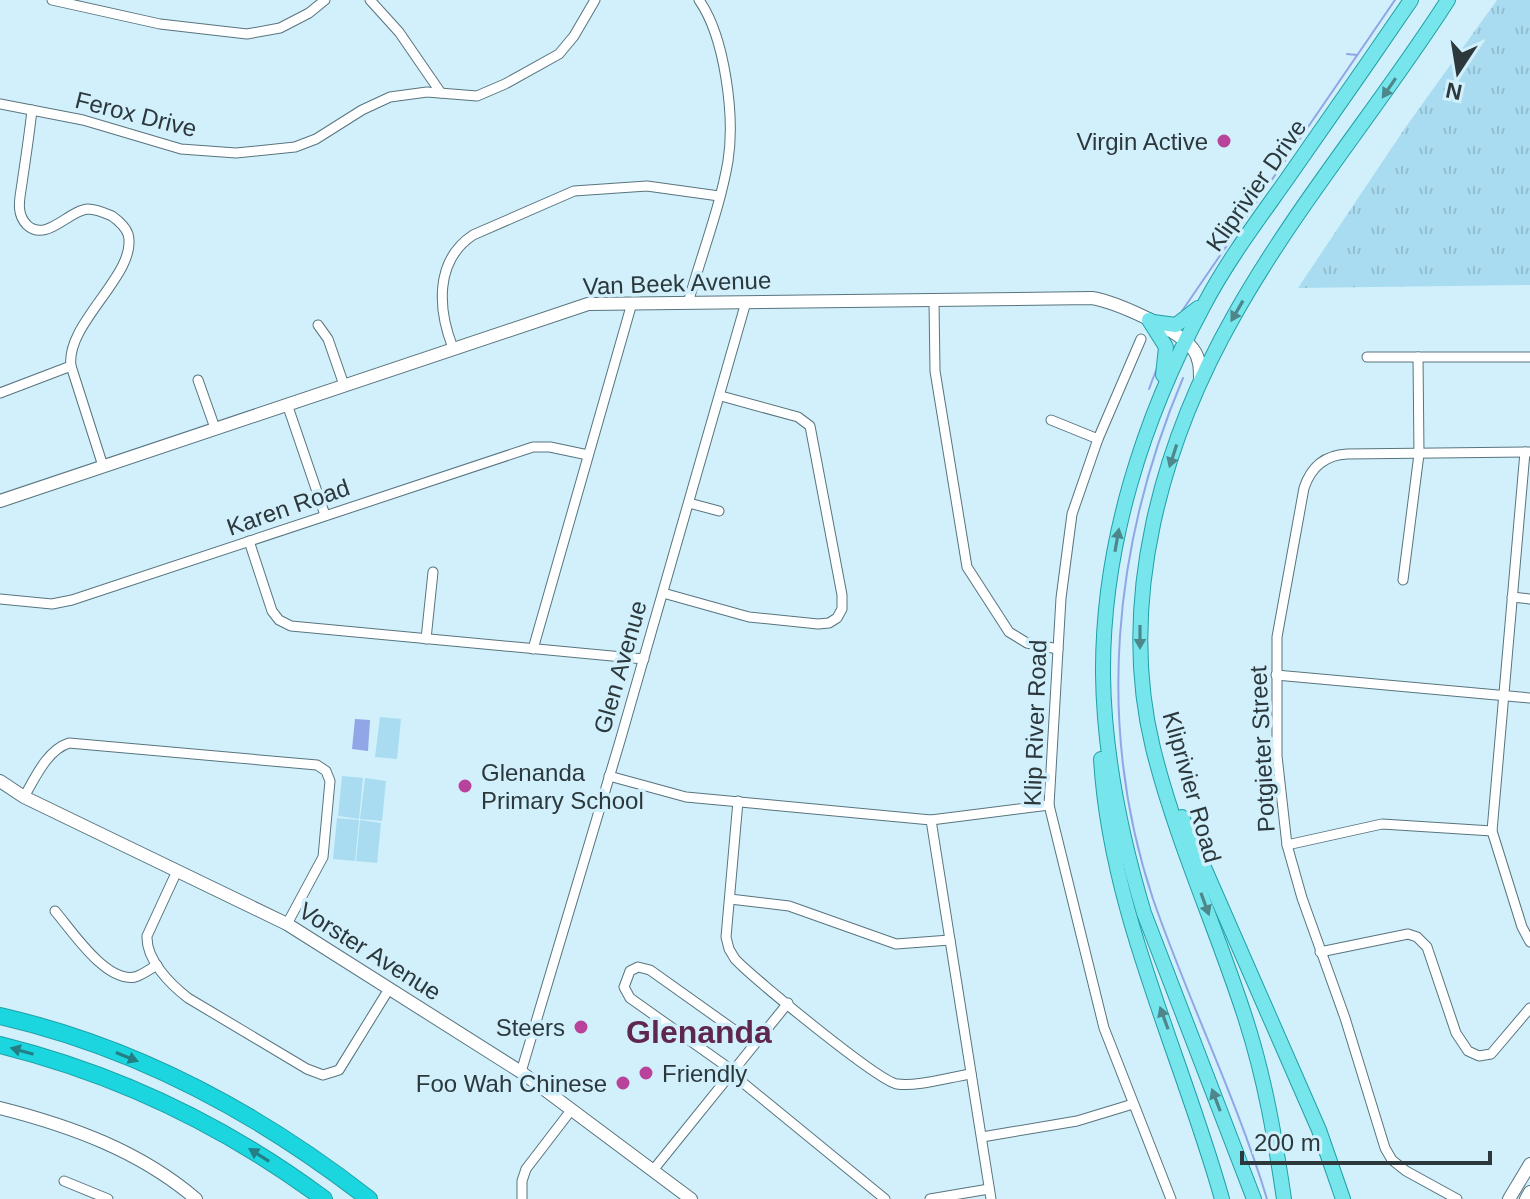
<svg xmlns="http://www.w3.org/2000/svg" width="1530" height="1199" viewBox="0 0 1530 1199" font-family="Helvetica,sans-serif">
  <defs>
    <pattern id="park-tufts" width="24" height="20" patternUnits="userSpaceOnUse" patternTransform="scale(2)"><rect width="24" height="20" fill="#a9dcf0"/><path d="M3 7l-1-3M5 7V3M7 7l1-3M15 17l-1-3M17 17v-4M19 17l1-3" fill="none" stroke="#92becf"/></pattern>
  </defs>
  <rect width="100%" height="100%" fill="#d1f0fc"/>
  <polygon fill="url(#park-tufts)" points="1497,0 1530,0 1530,285 1298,288 1405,128"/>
  <g fill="#a9dcf0">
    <polygon points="380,717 401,719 397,759 375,757"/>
    <polygon points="342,776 363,778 359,819 338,816"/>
    <polygon points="365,778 386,781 382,821 360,819"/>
    <polygon points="337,818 359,820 355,861 333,859"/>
    <polygon points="360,820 381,823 377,863 356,861"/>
  </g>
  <polygon fill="#90a6e7" points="355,719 370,720 368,751 352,749"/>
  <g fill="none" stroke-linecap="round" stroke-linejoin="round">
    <g stroke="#90a6e7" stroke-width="2">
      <polyline points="1347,54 1357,55"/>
      <polyline points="1182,311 1395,0"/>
      <path d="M1183 378C1113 544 1095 725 1153 899 1188 1000 1236 1097 1267 1199"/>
      <polyline points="1149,389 1157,368"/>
    </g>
    <defs>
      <g id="street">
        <polyline points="52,0 160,24 247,34 280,28 309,13 325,0"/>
        <polyline points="370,0 399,32 441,93"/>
        <polyline points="0,104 83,120 181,149 236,153 295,147 316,139 362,110 390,97 427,92 477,96 505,84 559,54 574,36 595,0"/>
        <path d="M32 110C29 137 25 163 21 190 19 202 17 215 27 225 46 243 69 210 88 209 96 209 105 213 112 216 119 221 125 226 128 234 139 273 65 323 71 366L103 466"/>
        <polyline points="934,301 935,371 967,567 1009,632 1027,643 1058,649"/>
        <path d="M688 303C701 256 720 208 728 161 735 116 725 37 699 0"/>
        <polyline points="318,325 328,339 344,385"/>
        <polyline points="1141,339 1098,439 1072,514 1061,598 1049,805 1104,1028 1171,1199"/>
        <path d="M453 348C438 310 434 261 473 235L574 191 647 186 719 196"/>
        <polyline points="1367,357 1530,357"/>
        <polyline points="198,380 215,428"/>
        <polyline points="0,393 71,366"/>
        <polyline points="287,404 325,515"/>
        <polyline points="1051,420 1098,439"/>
        <polyline points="1525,452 1492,831 1522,927 1530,942"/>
        <polyline points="689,503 719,511"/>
        <polyline points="249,541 272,611 279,620 291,626 644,659"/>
        <polyline points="1403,580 1419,454 1418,357"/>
        <polyline points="663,593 749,617 818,624 829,623 837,618 842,609 842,595 810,426 798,417 721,396"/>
        <polyline points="1512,597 1530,599"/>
        <polyline points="0,599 52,604 72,600 533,447 550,447 588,455"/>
        <polyline points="426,639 433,572"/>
        <polyline points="533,649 632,303"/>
        <polyline points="1276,675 1530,698"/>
        <polyline points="609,776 686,797 931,820 1049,805"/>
        <path d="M24 797C35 778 47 750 69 743L317 765 326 771 330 781 323 857 287 924"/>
        <path d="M738 801 726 937 729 949 735 959C753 978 878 1081 897 1084 917 1087 950 1077 971 1074"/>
        <polyline points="931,820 991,1199"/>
        <polyline points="1287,845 1382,824 1492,831"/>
        <path d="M177 871 147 936C146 960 170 984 188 998L307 1069 323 1075 339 1070 389 989"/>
        <polyline points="730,899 789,906 896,944 950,940"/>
        <path d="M55 911C72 931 106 983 135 977 142 975 150 969 157 965"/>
        <polyline points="1320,952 1408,934 1417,937 1427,947 1456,1033 1468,1051 1479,1056 1491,1054 1530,1008"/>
        <polyline points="733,1071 630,998 624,987 630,971 638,967 650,970 754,1044"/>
        <polyline points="521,1072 620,741 746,302"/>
        <polyline points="731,1073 885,1199"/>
        <polyline points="982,1137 1077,1121 1133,1104"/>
        <polyline points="654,1169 788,1003"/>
        <polyline points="64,1181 108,1199"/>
        <polyline points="522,1199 522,1181 526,1169 572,1109"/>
        <polyline points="930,1199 989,1189"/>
        <path d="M1457 1199 1406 1171 1392 1160 1385 1148 1345 1018 1302 898 1287 845 1277 756V637L1304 488C1311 467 1325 455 1347 454L1530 452"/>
      </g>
      <g id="secondary">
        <path d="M0 501 588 304 1092 298C1116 302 1179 330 1193 349 1200 358 1200 369 1200 380"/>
        <polyline points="0,781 24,797 287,924 521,1072 691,1199"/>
        <path d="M0 1108C71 1126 140 1151 196 1199"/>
        <polyline points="1509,1199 1530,1164"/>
        <polyline points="1526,1199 1530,1192"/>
      </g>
      <g id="primary">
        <polyline points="1149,320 1166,347 1163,375"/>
        <polyline points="1153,322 1176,325 1198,308"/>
        <path d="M1101 759C1110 912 1181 1053 1222 1199"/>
        <polyline points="1182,817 1319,1130 1343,1199"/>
        <path d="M1254 1199 1144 913C1121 836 1104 756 1103 675 1102 546 1143 418 1204 305 1227 261 1258 220 1287 179 1329 119 1370 60 1411 0"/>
        <path d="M1284 1199C1275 1138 1265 1079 1246 1020 1217 929 1176 841 1153 748 1117 601 1162 442 1235 314 1297 204 1380 106 1448 0"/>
      </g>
      <g id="highway">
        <path d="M0 1016C136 1047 260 1114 369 1199"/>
        <path d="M0 1045C117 1074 227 1127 324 1199"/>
      </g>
    </defs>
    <use href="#street" stroke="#58747e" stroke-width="11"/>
    <use href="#secondary" stroke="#58747e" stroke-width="14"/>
    <use href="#primary" stroke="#219fa6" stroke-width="16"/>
    <use href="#highway" stroke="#219fa6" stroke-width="18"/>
    <use href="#street" stroke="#fff" stroke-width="9"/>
    <use href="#secondary" stroke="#fff" stroke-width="12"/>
    <use href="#primary" stroke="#76e6ec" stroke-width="14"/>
    <use href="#highway" stroke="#1bd6df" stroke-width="16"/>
  </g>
  <defs><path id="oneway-solid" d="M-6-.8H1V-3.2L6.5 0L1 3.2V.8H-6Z" transform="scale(2)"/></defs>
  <g fill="#4d868b">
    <use href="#oneway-solid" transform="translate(1389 88) rotate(124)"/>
    <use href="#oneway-solid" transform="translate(1237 311) rotate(120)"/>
    <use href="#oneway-solid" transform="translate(1173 456) rotate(108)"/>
    <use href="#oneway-solid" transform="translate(1117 540) rotate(-80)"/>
    <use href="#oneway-solid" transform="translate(1140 637) rotate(90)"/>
    <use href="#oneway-solid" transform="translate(1205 904) rotate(70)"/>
    <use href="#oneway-solid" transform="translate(1164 1018) rotate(-110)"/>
    <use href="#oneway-solid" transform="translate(1216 1100) rotate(-111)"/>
  </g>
  <g fill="#247f85">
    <use href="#oneway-solid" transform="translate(22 1051) rotate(-164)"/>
    <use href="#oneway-solid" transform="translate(127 1057) rotate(22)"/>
    <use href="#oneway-solid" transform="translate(259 1155) rotate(-148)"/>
  </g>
  <g fill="#b9439a" stroke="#d1f0fc" stroke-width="3">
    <circle cx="1224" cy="141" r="8"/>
    <circle cx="465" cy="786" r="8"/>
    <circle cx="581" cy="1027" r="8"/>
    <circle cx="646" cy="1073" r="8"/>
    <circle cx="623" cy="1083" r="8"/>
  </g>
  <g text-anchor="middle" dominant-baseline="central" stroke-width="7" stroke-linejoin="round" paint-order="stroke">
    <g font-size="24" fill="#2c383c" stroke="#d1f0fc">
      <text transform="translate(136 114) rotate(14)">Ferox Drive</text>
      <text transform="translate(1256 185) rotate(-55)">Kliprivier Drive</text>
      <text transform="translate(677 283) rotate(-2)">Van Beek Avenue</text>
      <text transform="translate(288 507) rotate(-19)">Karen Road</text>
      <text transform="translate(620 667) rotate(-74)">Glen Avenue</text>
      <text transform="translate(1035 723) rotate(-88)">Klip River Road</text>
      <text transform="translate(1262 749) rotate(-93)">Potgieter Street</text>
      <text transform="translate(1192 787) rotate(74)">Kliprivier Road</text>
      <text transform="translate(370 951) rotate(32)">Vorster Avenue</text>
    </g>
    <g font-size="24" fill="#2c383c" stroke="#d1f0fc" text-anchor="end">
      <text x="1208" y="141">Virgin Active</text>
      <text x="481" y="772" text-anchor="start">Glenanda<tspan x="481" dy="28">Primary School</tspan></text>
      <text x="565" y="1027">Steers</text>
      <text x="662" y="1073" text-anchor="start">Friendly</text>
      <text x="607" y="1083">Foo Wah Chinese</text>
    </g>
    <g font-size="32" font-weight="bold" fill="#5f264f" stroke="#d1f0fc">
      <text x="699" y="1032">Glenanda</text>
    </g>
  </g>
  <g transform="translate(1458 72) rotate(192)" stroke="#d1f0fc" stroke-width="6" paint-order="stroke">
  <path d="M0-6L14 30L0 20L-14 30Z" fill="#2c383c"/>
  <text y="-12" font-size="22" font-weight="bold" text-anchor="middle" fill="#2c383c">N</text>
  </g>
  <path d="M1242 1151v12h248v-12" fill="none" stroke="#2c383c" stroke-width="4"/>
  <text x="1254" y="1151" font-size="24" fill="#2c383c" stroke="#d1f0fc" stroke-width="6" paint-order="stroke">200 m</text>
</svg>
